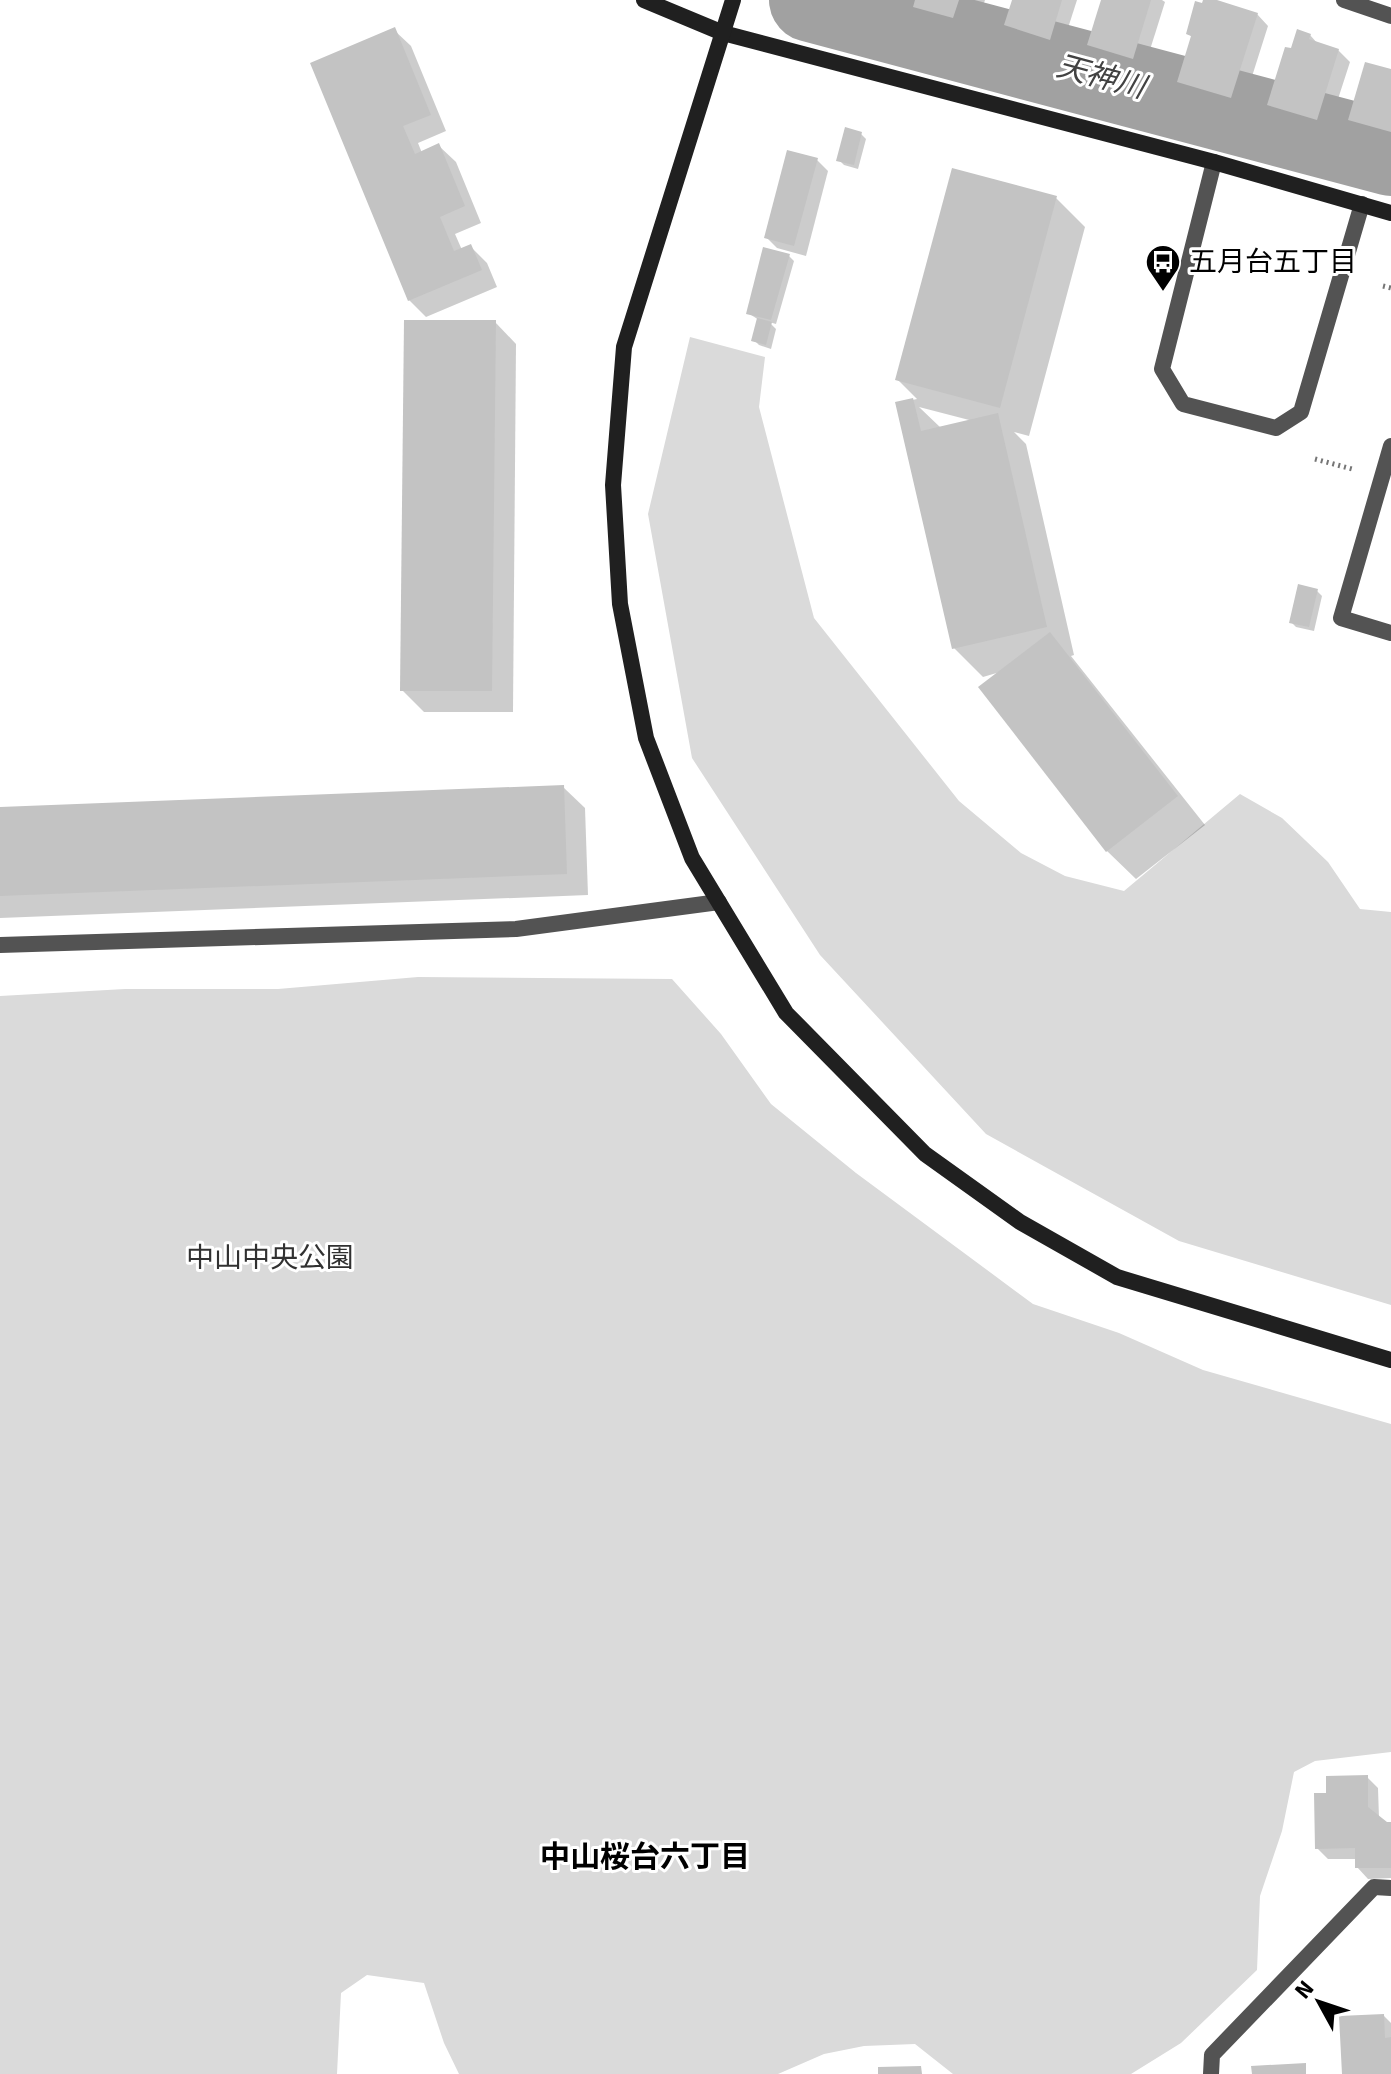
<svg xmlns="http://www.w3.org/2000/svg" width="1391" height="2074" viewBox="0 0 1391 2074" font-family="Signika,'Noto Sans JP',sans-serif">
  <rect width="100%" height="100%" fill="#fff"/>
  <g fill="#dadada">
    <polygon points="690,337 765,357 759,407 814,618 959,801 1021,853 1065,876 1124,891 1240,794 1282,818 1328,862 1360,909 1391,912 1391,1305 1179,1241 986,1134 820,955 692,758 648,514"/>
    <polygon points="418,977 672,979 721,1034 771,1104 856,1173 1033,1304 1119,1333 1203,1370 1391,1424 1391,1752 1315,1761 1294,1772 1282,1831 1260,1896 1257,1970 1181,2043 1131,2074 953,2074 915,2044 864,2046 824,2054 778,2074 459,2074 444,2043 424,1983 367,1975 341,1993 337,2074 0,2074 0,996 125,989 278,989"/>
  </g>
  <g fill="#0003" fill-rule="evenodd">
    <polygon points="917,0 985,0 981,12 970,9 964,28 927,17 915,6"/>
    <polygon points="1014,0 1077,0 1061,50 1018,36 1006,25"/>
    <polygon points="1104,0 1162,0 1165,2 1144,69 1101,56 1090,45"/>
    <polygon points="1205,0 1257,14 1268,26 1242,108 1191,93 1179,81 1193,38 1188,33"/>
    <polygon points="394,30 411,46 446,131 418,143 422,153 439,146 456,162 481,223 455,234 462,250 471,247 487,263 497,287 426,317 409,300"/>
    <polygon points="1310,35 1318,44 1338,50 1350,62 1328,130 1280,116 1269,105"/>
    <polygon points="1391,72 1391,139 1362,130 1350,119"/>
    <polygon points="861,134 866,139 858,169 844,165 839,160"/>
    <polygon points="817,160 828,171 806,256 777,248 766,237"/>
    <path d="M1056 198 1085 227 1029 436 1014 432 1026 444 1074 655 1071 656 1205 825 1136 879 1107 851 1000 672 983 677 954 648 898 403 917 399 898 380ZM919 407 973 421 941 428Z"/>
    <polygon points="789,256 794,261 776,324 769,322 776,329 771,349 759,345 754,340 759,320 748,313"/>
    <polygon points="495,322 516,344 513,712 424,712 402,690"/>
    <polygon points="1317,591 1322,596 1314,631 1296,627 1291,622"/>
    <polygon points="563,787 585,808 588,895 0,918 0,809"/>
    <polygon points="1367,1777 1378,1788 1379,1818 1386,1824 1391,1824 1391,1878 1368,1879 1357,1867 1357,1859 1328,1859 1317,1848 1328,1795"/>
    <polygon points="1384,2016 1391,2023 1391,2074 1344,2074"/>
  </g>
  <g fill="none" stroke-linecap="round" stroke-linejoin="round">
    <polyline stroke="#a1a1a1" stroke-width="84" points="811,0 1391,154"/>
  </g>
  <g fill="#c3c3c3">
    <polygon points="915,0 959,0 953,18 913,7"/>
    <polygon points="1012,0 1062,0 1050,40 1004,25"/>
    <polygon points="1101,0 1151,0 1133,59 1087,45"/>
    <polygon points="1203,0 1217,0 1258,13 1231,98 1177,82 1191,36 1186,34 1195,1 1202,3"/>
    <polygon points="395,27 431,115 403,126 415,154 439,143 465,206 440,217 454,251 471,244 482,270 408,301 310,63"/>
    <polygon points="1297,29 1311,34 1309,39 1339,49 1317,120 1267,105 1285,47 1291,48"/>
    <polygon points="1365,62 1391,69 1391,132 1348,120"/>
    <polygon points="845,127 862,132 854,165 836,161"/>
    <polygon points="787,150 818,158 794,246 764,238"/>
    <polygon points="952,168 1057,196 1000,408 895,380"/>
    <polygon points="763,247 790,254 771,320 746,314"/>
    <polygon points="757,318 772,322 766,345 751,341"/>
    <polygon points="404,320 496,320 492,691 400,691"/>
    <polygon points="913,398 921,431 998,413 1047,627 952,649 895,402"/>
    <polygon points="1298,584 1318,589 1309,627 1289,623"/>
    <polygon points="1050,632 1178,796 1106,852 978,687"/>
    <polygon points="564,785 567,874 0,896 0,807"/>
    <polygon points="1368,1775 1368,1807 1387,1822 1391,1822 1391,1868 1355,1868 1355,1848 1315,1849 1314,1793 1326,1793 1326,1776"/>
    <polygon points="1384,2014 1385,2038 1391,2037 1391,2074 1342,2074 1339,2016"/>
    <polygon points="1306,2063 1306,2074 1252,2074 1251,2066"/>
    <polygon points="921,2066 922,2074 878,2074 878,2067"/>
  </g>
  <g fill="none" stroke-linecap="round" stroke-linejoin="round">
    <g stroke="#757575" stroke-width="5" stroke-dasharray="2 4" stroke-linecap="butt">
      <polyline points="1383,286 1391,288"/>
      <polyline points="1315,459 1352,469"/>
    </g>
    <g stroke="#535353" stroke-width="16">
      <polyline points="1214,162 1162,369 1183,404 1276,428 1301,412 1362,204"/>
      <polyline points="1391,446 1341,618 1391,633"/>
      <polyline points="0,945 516,929 719,902"/>
    </g>
    <g stroke="#535353" stroke-width="16">
      <polyline points="1344,0 1391,16"/>
      <polyline points="1211,2074 1212,2055 1374,1887 1391,1888"/>
    </g>
    <g stroke="#202020" stroke-width="16">
      <polyline points="644,0 723,33 1214,162 1391,213"/>
      <polyline points="733,0 624,347 613,485 620,604 646,738 692,858 786,1013 925,1154 1020,1222 1117,1277 1391,1360"/>
    </g>
  </g>
  <defs>
    <symbol id="bus-pin" viewBox="-11 -11 22 30"><path d="M0 17L-7.5 6A9.5 9.5 0 1 1 7.5 6Z" fill="#000" stroke="#fff"/><path d="M-5-6H5V4H4V6H2V4H-2V6H-4V4H-5ZM-3.5-4V0h7V-4ZM-3.5 1.2v1.5H-2V1.2ZM2 1.2v1.5H3.5V1.2Z" fill="#fff"/></symbol>
  </defs>
  <g fill-rule="evenodd">
    <use href="#bus-pin" x="1143" y="242" width="40" height="54"/>
  </g>
  <g text-anchor="middle" dominant-baseline="central" stroke-width="6" stroke-linejoin="round" paint-order="stroke">
    <g font-size="28" fill="#000" stroke="#fff" text-anchor="start">
      <text x="1189" y="262">五月台五丁目</text>
    </g>
    <g font-size="28" fill="#313131" stroke="#fff">
      <text x="270" y="1258">中山中央公園</text>
    </g>
    <g font-size="30" font-style="italic" fill="#424242" stroke="#fff">
      <text transform="translate(1101 77) rotate(15)">天神川</text>
    </g>
    <g font-size="30" font-weight="bold" fill="#000" stroke="#fff">
      <text x="645" y="1857">中山桜台六丁目</text>
    </g>
  </g>
  <g transform="translate(1319 2002) rotate(310)" stroke="#ffffff" stroke-width="6" paint-order="stroke">
  <path d="M0-6L14 30L0 20L-14 30Z" fill="#000000"/>
  <text y="-12" font-size="22" font-weight="bold" text-anchor="middle" fill="#000000">N</text>
  </g>
</svg>
